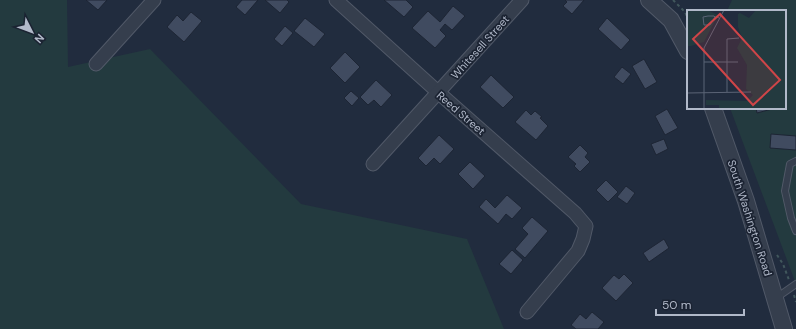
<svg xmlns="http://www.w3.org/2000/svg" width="796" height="329" viewBox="0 0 796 329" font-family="'DM Sans',sans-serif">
  <rect width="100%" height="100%" fill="#212c3e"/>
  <g fill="#233a3f">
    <polygon points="0,0 67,0 68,67 150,49 301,204 467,239 504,329 0,329"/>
    <polygon points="732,0 796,0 796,284 730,108 785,108 785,11 727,11"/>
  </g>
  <g fill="#404b60" stroke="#1d2534">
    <polygon points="86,0 107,0 98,10"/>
    <polygon points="242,0 258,0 245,15 236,7"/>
    <polygon points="265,0 287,0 289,2 280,13"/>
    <polygon points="384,0 406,0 413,7 404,17"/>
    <polygon points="565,0 584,0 572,14 563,6 567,2"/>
    <polygon points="453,6 465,16 452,30 445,24 440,30 446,36 435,48 412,28 428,11 440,22"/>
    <polygon points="191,12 202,21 184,42 167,27 177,15 183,21"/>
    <polygon points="305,18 325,34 314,47 294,31"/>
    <polygon points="607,18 630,40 621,50 598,29"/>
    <polygon points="285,26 293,33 282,46 274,39"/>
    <polygon points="345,52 360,67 345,83 330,68"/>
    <polygon points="644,59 657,82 645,89 632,66"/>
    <polygon points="622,67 631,74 623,84 614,77"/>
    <polygon points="491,75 514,97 503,108 480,87"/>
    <polygon points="376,80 392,95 381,107 374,100 368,105 360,97"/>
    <polygon points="351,91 359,98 352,106 344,98"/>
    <polygon points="756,108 772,108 772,109 757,113"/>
    <polygon points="667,109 678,128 665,135 655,116"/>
    <polygon points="526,110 531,115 535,111 542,117 540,118 548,126 536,140 515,122"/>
    <polygon points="771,134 796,136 796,150 770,148"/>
    <polygon points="439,135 454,149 440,164 434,158 426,166 418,158"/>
    <polygon points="664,139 668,149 656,155 651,144"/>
    <polygon points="580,145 588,153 585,157 590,162 580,172 574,166 576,164 568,157"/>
    <polygon points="470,162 485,176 473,189 458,174"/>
    <polygon points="606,180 618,192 608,202 596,190"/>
    <polygon points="626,186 635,193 627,204 617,197"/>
    <polygon points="507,195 522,208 512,219 506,214 498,224 479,207 486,199 495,208"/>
    <polygon points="532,217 548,231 525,258 515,249 528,234 522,228"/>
    <polygon points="664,239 669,248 649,262 643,253"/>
    <polygon points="512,250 523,260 511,274 499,264"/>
    <polygon points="624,274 633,283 616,301 602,288 614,275 619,279"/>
    <polygon points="592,312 604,322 598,329 576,329 571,325 580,314 586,319"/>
  </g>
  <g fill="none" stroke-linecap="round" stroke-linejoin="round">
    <defs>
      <g id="service">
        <polyline points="796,161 790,164 785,191 791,218 796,231"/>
        <polyline points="776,298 796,284"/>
      </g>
      <g id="minor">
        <polyline points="336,0 439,93 575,213 586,226 583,239 578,251 527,312"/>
        <polyline points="96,64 154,0"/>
        <polyline points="373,164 522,0"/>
      </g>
      <g id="tertiary">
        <polyline points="649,0 671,20 688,51"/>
        <polyline points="713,108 746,201 784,329"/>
      </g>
    </defs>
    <use href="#service" stroke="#515968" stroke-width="8"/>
    <use href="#minor" stroke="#515968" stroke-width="15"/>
    <use href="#tertiary" stroke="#515968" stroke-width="18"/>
    <g stroke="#41575c" stroke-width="2" stroke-dasharray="3 3" stroke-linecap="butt">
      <polyline points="673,0 685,12 688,19"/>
      <polyline points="777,255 783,264 789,280"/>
      <polyline points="794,295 796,302"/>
    </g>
    <use href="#service" stroke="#353e4d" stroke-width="6"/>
    <use href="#minor" stroke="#353e4d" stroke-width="13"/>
    <use href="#tertiary" stroke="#353e4d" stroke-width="16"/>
  </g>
  <g text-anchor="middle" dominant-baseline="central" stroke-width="3.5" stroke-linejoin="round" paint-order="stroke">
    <g font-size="11" fill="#b1b9c9" stroke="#1b2332">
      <text transform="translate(480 47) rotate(-48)">Whitesell Street</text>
      <text transform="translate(461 113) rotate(41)">Reed Street</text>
      <text transform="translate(750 218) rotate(72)">South Washington Road</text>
    </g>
  </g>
  <g transform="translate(687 10)">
    <rect width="99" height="99" fill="#212c3e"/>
    <path d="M0 0H20L31 5 17 32 4 36H0ZM69 0H99V99H32V95H19V90L60 91 66 85 59 79 60 55 50 38 55 28 51 17V4L53 3 62 8Z" fill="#233a3f"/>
    <path fill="none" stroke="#5b6476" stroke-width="1" d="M28 7 23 15H17L16 7 21 6H27L28 7H30L32 8M17 52H51M40 82V29L52 28M0 83 64 82M17 99V38L37 0"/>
    <path fill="#cf4548" fill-opacity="0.15" stroke="#cf4548" stroke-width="2" d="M33 4 93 70 66 95 6 29Z"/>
    <rect width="99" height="99" fill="none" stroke="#b1b9c9" stroke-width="2"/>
  </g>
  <g transform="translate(32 32) rotate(132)" stroke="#1b2332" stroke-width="3" paint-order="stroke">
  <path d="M0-3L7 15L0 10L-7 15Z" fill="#b1b9c9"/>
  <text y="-6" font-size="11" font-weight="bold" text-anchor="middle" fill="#b1b9c9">N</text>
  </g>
  <path d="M656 309v6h88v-6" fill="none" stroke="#b1b9c9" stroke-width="2"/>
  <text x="662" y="309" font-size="12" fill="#b1b9c9" stroke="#1b2332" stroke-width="3" paint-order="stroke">50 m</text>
</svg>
